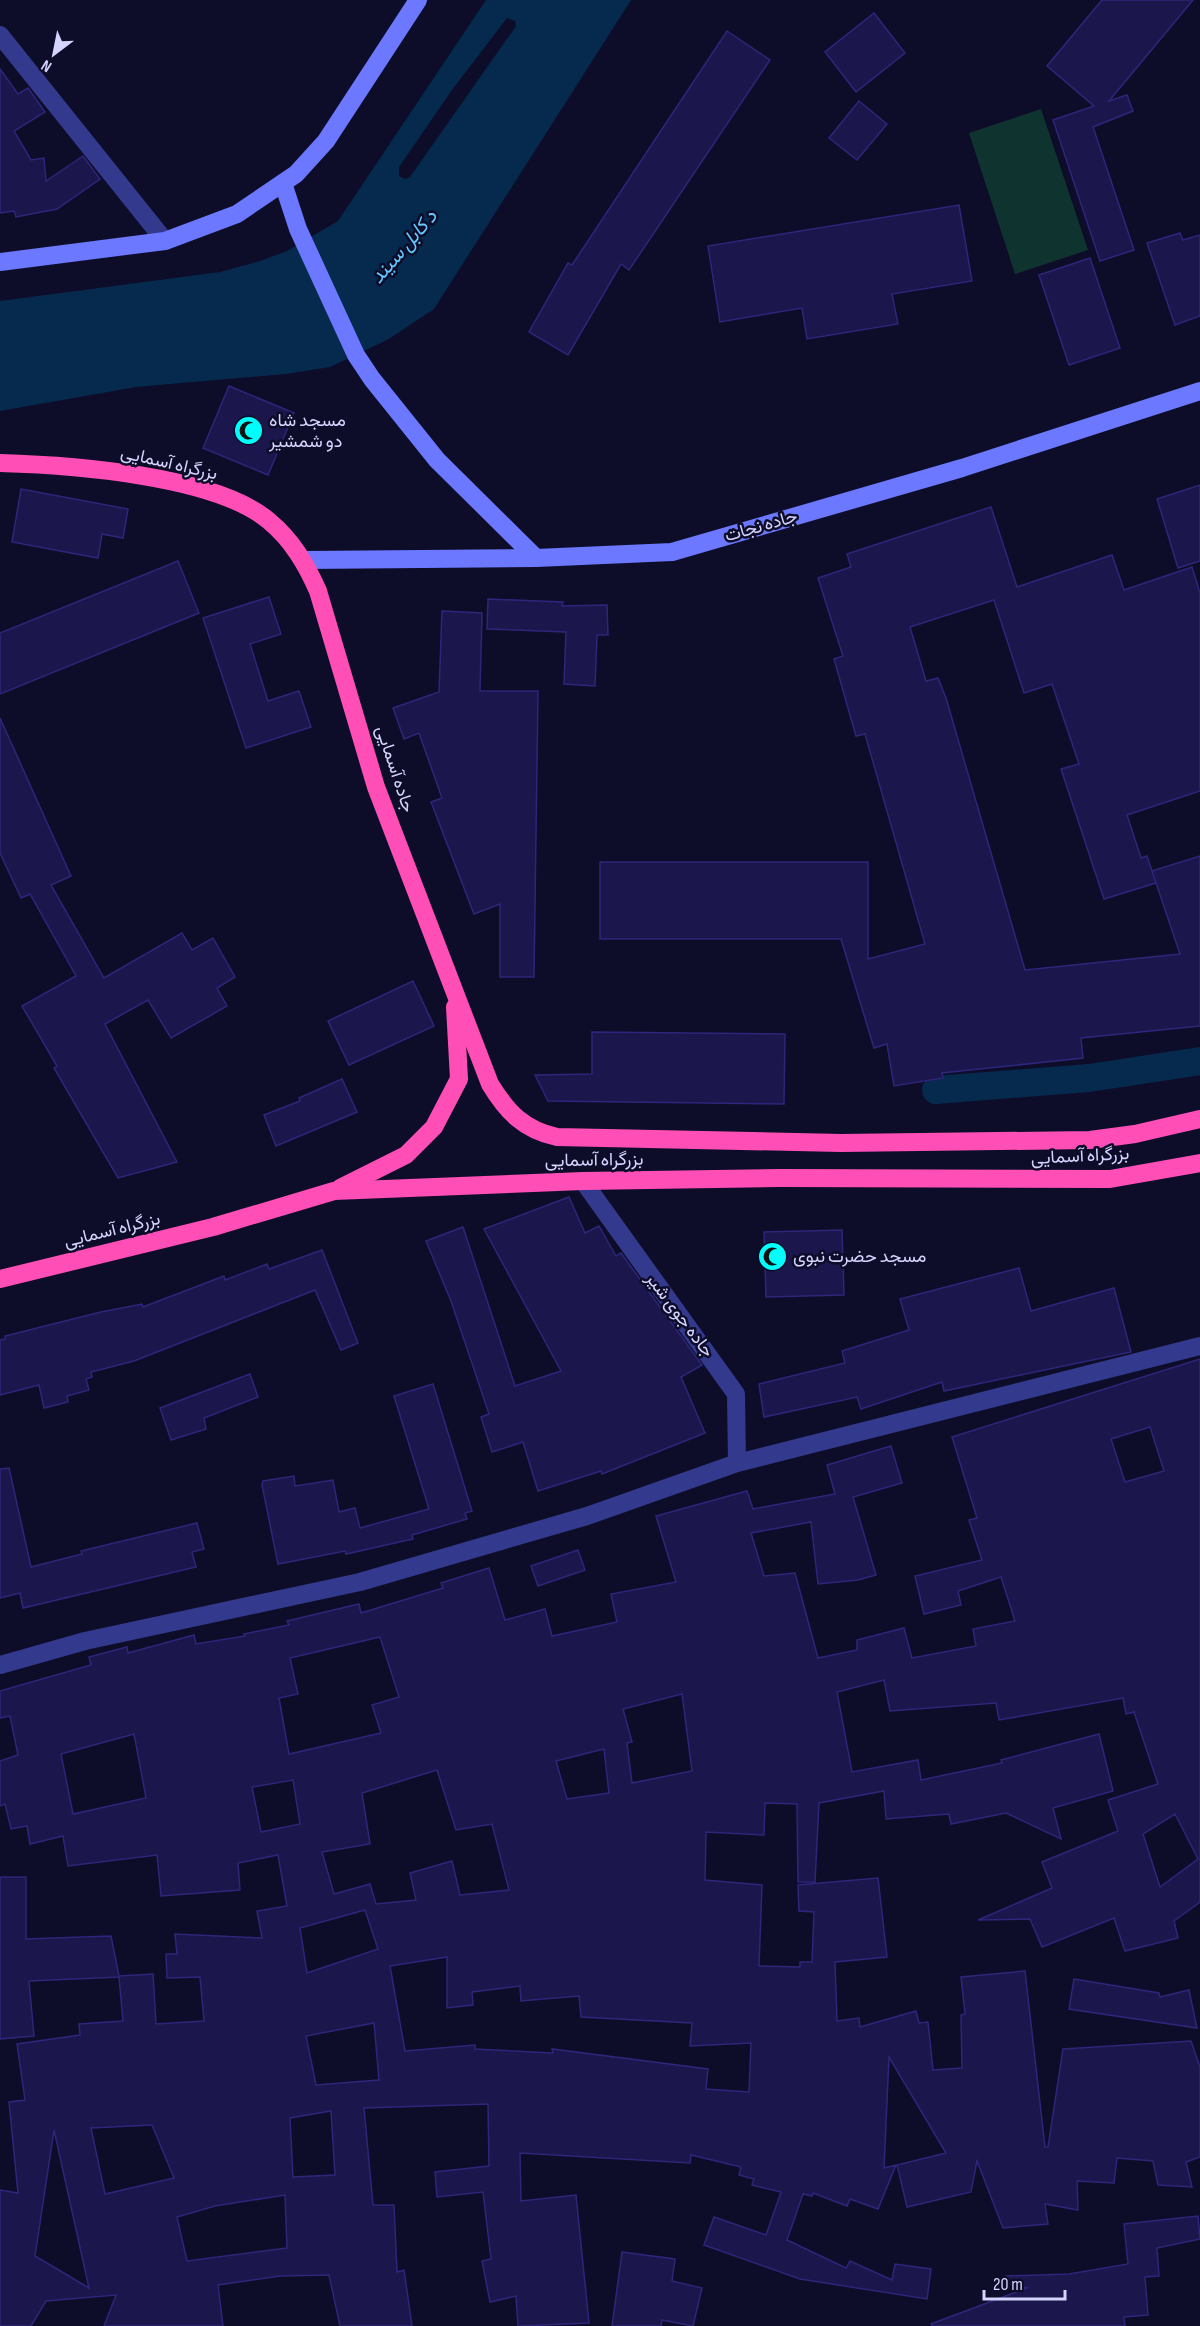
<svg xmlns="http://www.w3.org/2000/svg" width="1200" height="2326" viewBox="0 0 1200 2326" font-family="'Sofia Sans Condensed',Vazirmatn,sans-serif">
  <rect width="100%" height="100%" fill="#0e0d29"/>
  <polygon fill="#0f332e" points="1041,109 1088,250 1015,274 969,133"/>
  <path fill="#06294e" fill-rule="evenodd" d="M486 0H631L434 309 389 339 330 367 286 374 136 387 0 411V301L220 272 257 262 287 251 338 221ZM507 18 515 21 516 26 410 177 405 179 399 176V167L452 90Z"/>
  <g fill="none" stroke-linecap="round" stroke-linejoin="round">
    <polyline stroke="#06294e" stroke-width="28" points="936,1090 1089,1078 1200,1061"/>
  </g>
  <g fill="#1b174c" stroke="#2d267a" stroke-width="1.5" fill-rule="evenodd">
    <polygon points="1102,0 1193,0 1109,101 1127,95 1133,111 1093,127 1134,250 1100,261 1053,120 1094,106 1047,66"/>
    <polygon points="874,13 905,53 856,92 825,52"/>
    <polygon points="727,31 770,60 629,270 621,264 568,355 529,332 568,263 572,265"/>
    <polygon points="0,69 18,94 28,88 45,112 14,131 31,160 44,158 46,181 83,156 100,179 57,209 16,217 14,211 0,213"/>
    <polygon points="859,101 887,124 857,160 829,138"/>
    <polygon points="959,205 972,281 892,294 898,324 807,339 802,308 720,322 708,246"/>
    <polygon points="1180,233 1183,240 1200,235 1200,316 1175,325 1147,243"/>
    <polygon points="1090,258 1120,348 1069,365 1039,275"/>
    <polygon points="229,386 294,413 268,475 203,448"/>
    <polygon points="1200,485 1200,561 1178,568 1157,499"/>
    <polygon points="21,489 128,509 123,538 102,534 98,558 12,542"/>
    <polygon points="991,507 1017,587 1112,555 1124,590 1192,567 1200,593 1200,791 1127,815 1141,858 1147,856 1156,883 1104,899 1061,769 1079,764 1052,684 1024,693 994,600 910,627 926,681 938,678 946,698 1025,970 1180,954 1152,871 1200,856 1200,1026 1081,1038 1083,1058 942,1073 943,1078 894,1086 887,1044 874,1048 841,939 600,939 600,862 868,862 868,959 925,944 865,734 856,736 834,659 843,656 818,578 851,567 847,554"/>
    <polygon points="178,561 199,613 0,694 0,633"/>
    <polygon points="269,597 281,634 250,644 268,701 299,691 311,727 246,748 203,618"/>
    <polygon points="488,599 563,602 562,606 607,605 608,635 597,635 595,686 564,684 566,632 487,629"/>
    <polygon points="442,611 482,613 480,691 538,691 534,977 500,977 500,904 474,914 431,802 442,798 419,733 404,739 393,708 439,692"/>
    <polygon points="0,718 71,876 51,885 104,978 182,933 192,950 213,938 235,977 217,988 227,1006 171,1038 148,1000 105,1024 177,1162 118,1178 54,1068 57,1066 22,1006 76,976 30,894 21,898 0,853"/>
    <polygon points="413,981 434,1026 349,1065 328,1021"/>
    <polygon points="592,1032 785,1034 784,1104 548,1101 535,1075 592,1074"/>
    <polygon points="342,1079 357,1112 276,1146 264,1115 300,1101 299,1098"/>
    <polygon points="569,1197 585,1233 599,1226 616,1256 621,1253 702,1365 681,1377 705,1433 602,1474 601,1471 538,1491 523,1442 492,1452 481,1417 489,1414 451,1301 426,1241 463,1227 515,1386 561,1371 484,1229"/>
    <polygon points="842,1230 844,1295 766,1297 764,1232"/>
    <polygon points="322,1250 358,1343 341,1350 315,1290 134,1361 91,1372 92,1377 86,1379 89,1390 67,1396 68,1402 44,1408 39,1385 0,1395 0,1340 5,1339 5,1336 101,1312 142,1304 143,1307 224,1276 225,1280 267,1264 269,1269"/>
    <polygon points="1019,1268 1031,1311 1114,1288 1131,1352 944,1391 942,1382 861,1409 857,1397 764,1417 759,1384 845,1363 842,1351 909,1330 900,1299"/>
    <path d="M1200 1359V1902L1174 1921 1178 1938 1125 1951 1114 1918 1042 1947 1030 1919 978 1920 1052 1888 1042 1862 1118 1831 1108 1800 1158 1784 1134 1712 1126 1714 1123 1698 999 1720 996 1703 890 1711 884 1680 837 1692 852 1772 918 1760 921 1780 1002 1763 1001 1760 1099 1734 1113 1791 1053 1808 1061 1839 1006 1813 951 1824 949 1814 886 1819 884 1791 819 1803 815 1882H798L797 1804 765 1803 764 1835 706 1832 705 1880 762 1885 759 1966 800 1967V1962H812L814 1912 799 1911 798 1885 878 1878 887 1957 835 1962 837 2021 859 2018 860 2027 916 2011 919 2023 928 2022 933 2070 962 2068 961 2015 965 2014 961 1977 1025 1971 1045 2147H1048L1063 2049 1191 2041 1200 2067V2157L1186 2162 1192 2187 1158 2185 1153 2161 1117 2158 1114 2183 1077 2181 1078 2210 1045 2204 1048 2224 1003 2228 977 2161 971 2192 907 2207 897 2165 946 2153 889 2057 884 2168 896 2165 878 2209 850 2199 847 2206 813 2193 812 2196 803 2194 787 2240 846 2268 850 2261 892 2280 895 2264 931 2269 927 2299 800 2279 704 2245 714 2217 766 2235 781 2192 752 2185 754 2179 739 2175 741 2167 691 2155 690 2163 520 2153 521 2201 576 2195 589 2323 518 2326 516 2296 490 2302 482 2261 491 2259 483 2192 437 2197 435 2172 489 2166 488 2104 364 2108 373 2205H394L397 2272 404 2270 412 2326H340L329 2275 280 2276 218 2285 223 2326H104L116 2295 46 2301 31 2326H0V2190L18 2193 9 2102 25 2100 17 2044 80 2035 79 2024 123 2021 119 1977 29 1981 34 2036 0 2039V1877H26V1939L111 1936 119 1976 153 1974 156 2024 204 2021 200 1977 167 1978 166 1954H177L175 1934 262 1938 257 1911 287 1906 278 1855 238 1863 240 1890 161 1896 157 1855 68 1866 63 1836 30 1844 27 1826 11 1829 5 1804 0 1806V1761L18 1755 10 1716 0 1718V1691L91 1665 89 1657 127 1647 128 1653 194 1635 196 1644 245 1636 244 1634 289 1625 287 1621 359 1604 361 1613 443 1588 441 1583 489 1568 505 1620 545 1609 552 1636 617 1622 611 1594 676 1582 656 1516 747 1491 753 1509 835 1494 827 1465 891 1446 902 1483 853 1497 876 1575 858 1580 818 1584 811 1522 751 1533 764 1576 795 1573 818 1658 857 1650V1640L904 1628 912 1658 976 1646 973 1629 1015 1621 1001 1577 958 1591 961 1605 924 1614 915 1576 982 1560 969 1520 977 1518 952 1437ZM1150 1427 1164 1471 1125 1482 1111 1439ZM380 1637 399 1697 372 1705 381 1733 289 1754 279 1698 298 1694 290 1658ZM682 1694 692 1771 632 1783 627 1743 632 1742 623 1709ZM134 1734 146 1798 73 1814 61 1754ZM604 1749 609 1793 567 1799 556 1761ZM437 1770 456 1830 492 1824 509 1890 460 1895 452 1861 410 1873 416 1900 376 1904 370 1884 334 1894 322 1852 370 1844 362 1793ZM293 1780 300 1824 261 1832 252 1787ZM1175 1814 1198 1859 1160 1887 1143 1834ZM365 1910 378 1949 307 1973 300 1928ZM447 1957V2008L473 2005 472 1992 520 1986 521 2001 579 1996 581 2017 692 2023 690 2046 751 2043 749 2092 706 2089 708 2069 552 2049 553 2053 475 2049V2045L405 2051 390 1966ZM374 2023 379 2080 316 2085 306 2036ZM331 2111 335 2175 293 2177 290 2118ZM152 2125 174 2178 105 2194 91 2128ZM54 2130 89 2288 35 2256ZM285 2195 287 2248 187 2261 177 2217 215 2206Z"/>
    <polygon points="250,1374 258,1397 204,1418 206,1429 171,1440 160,1408"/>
    <polygon points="433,1384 472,1511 465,1513 467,1519 412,1535 413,1539 346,1554 345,1551 278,1564 262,1485 263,1481 294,1476 295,1486 333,1480 339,1512 355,1508 360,1528 429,1509 394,1396"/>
    <polygon points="9,1468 31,1567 82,1554 81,1551 197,1523 204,1549 192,1552 196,1567 23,1608 20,1593 0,1598 0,1469"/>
    <polygon points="578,1550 585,1570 538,1586 531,1566"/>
    <polygon points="1074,1979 1159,1993 1160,1997 1189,1990 1197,2028 1069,2009"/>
    <polygon points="1198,2216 1200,2239 1157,2248 1159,2276 1145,2277 1148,2315 1124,2317 1125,2326 932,2326 931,2324 1027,2288 1006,2283 1006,2276 1069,2274 1128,2264 1124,2224"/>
    <polygon points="622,2252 675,2259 672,2281 702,2288 693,2326 662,2320 661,2326 612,2326"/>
  </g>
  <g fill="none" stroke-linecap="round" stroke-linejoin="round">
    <g stroke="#33398d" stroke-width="18">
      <polyline points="0,35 165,241"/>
      <polyline points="583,1181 736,1394 737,1463"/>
      <polyline points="0,1665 85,1641 360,1582 587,1516 737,1463 1200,1346"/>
    </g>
    <g stroke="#6b78ff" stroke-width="18">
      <polyline points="283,183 298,229 356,355 372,379 437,460 536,558"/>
      <polyline points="0,262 165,241 237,214 296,174 326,141 418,0"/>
      <polyline points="305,560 536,558 672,552 962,468 1200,391"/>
    </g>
    <g stroke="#ff4fb7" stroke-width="18">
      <path d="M0 463C70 465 215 475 269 521 292 540 306 564 318 591L376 787 490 1084C507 1112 524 1130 557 1137L841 1143 1090 1140 1135 1134 1200 1119"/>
      <polyline points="340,1188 406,1155 434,1127 459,1079 455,1007"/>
      <polyline points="0,1279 213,1227 334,1191 583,1181 779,1178 1110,1179 1200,1163"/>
    </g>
  </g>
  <defs>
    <symbol id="mosque-disc" viewBox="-11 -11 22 22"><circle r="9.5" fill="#00fffc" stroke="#0e0d29"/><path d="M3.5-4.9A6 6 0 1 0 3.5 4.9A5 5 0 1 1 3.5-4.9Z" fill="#111"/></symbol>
  </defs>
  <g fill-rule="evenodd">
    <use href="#mosque-disc" x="232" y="414" width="33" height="33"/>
    <use href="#mosque-disc" x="756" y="1240" width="33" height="33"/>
  </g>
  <g text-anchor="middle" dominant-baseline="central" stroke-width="5" stroke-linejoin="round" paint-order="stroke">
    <g font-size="18" fill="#d4d4ff" stroke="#0e0d29" text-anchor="start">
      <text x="269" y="420">مسجد شاه<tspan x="269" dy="21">دو شمشیر</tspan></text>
      <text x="793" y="1256">مسجد حضرت نبوی</text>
    </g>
    <g font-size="18" fill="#d4d4ff" stroke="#0e0d29">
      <text transform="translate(169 463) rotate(13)">بزرگراه آسمایی</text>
      <text transform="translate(761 526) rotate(-16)">جاده نجات</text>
      <text transform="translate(395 769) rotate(72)">جاده آسمایی</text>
      <text transform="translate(1080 1156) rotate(-3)">بزرگراه آسمایی</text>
      <text transform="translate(594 1160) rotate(-1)">بزرگراه آسمایی</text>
      <text transform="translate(112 1230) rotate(-14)">بزرگراه آسمایی</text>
      <text transform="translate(680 1315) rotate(53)">جاده جوی شیر</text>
    </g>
    <g font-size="20" font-style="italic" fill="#62c8ff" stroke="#0e0d29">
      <text transform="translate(404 247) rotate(-49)">د کابل سيند</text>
    </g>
  </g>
  <g transform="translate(54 54) rotate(212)" stroke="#0e0d29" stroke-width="4.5" paint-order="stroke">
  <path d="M0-4.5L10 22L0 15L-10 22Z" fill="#d4d4ff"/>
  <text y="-9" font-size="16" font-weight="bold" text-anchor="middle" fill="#d4d4ff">N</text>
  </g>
  <path d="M984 2290v9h81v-9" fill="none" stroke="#d4d4ff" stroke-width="3"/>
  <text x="993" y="2290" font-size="18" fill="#d4d4ff" stroke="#0e0d29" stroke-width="4.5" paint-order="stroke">20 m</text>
</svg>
